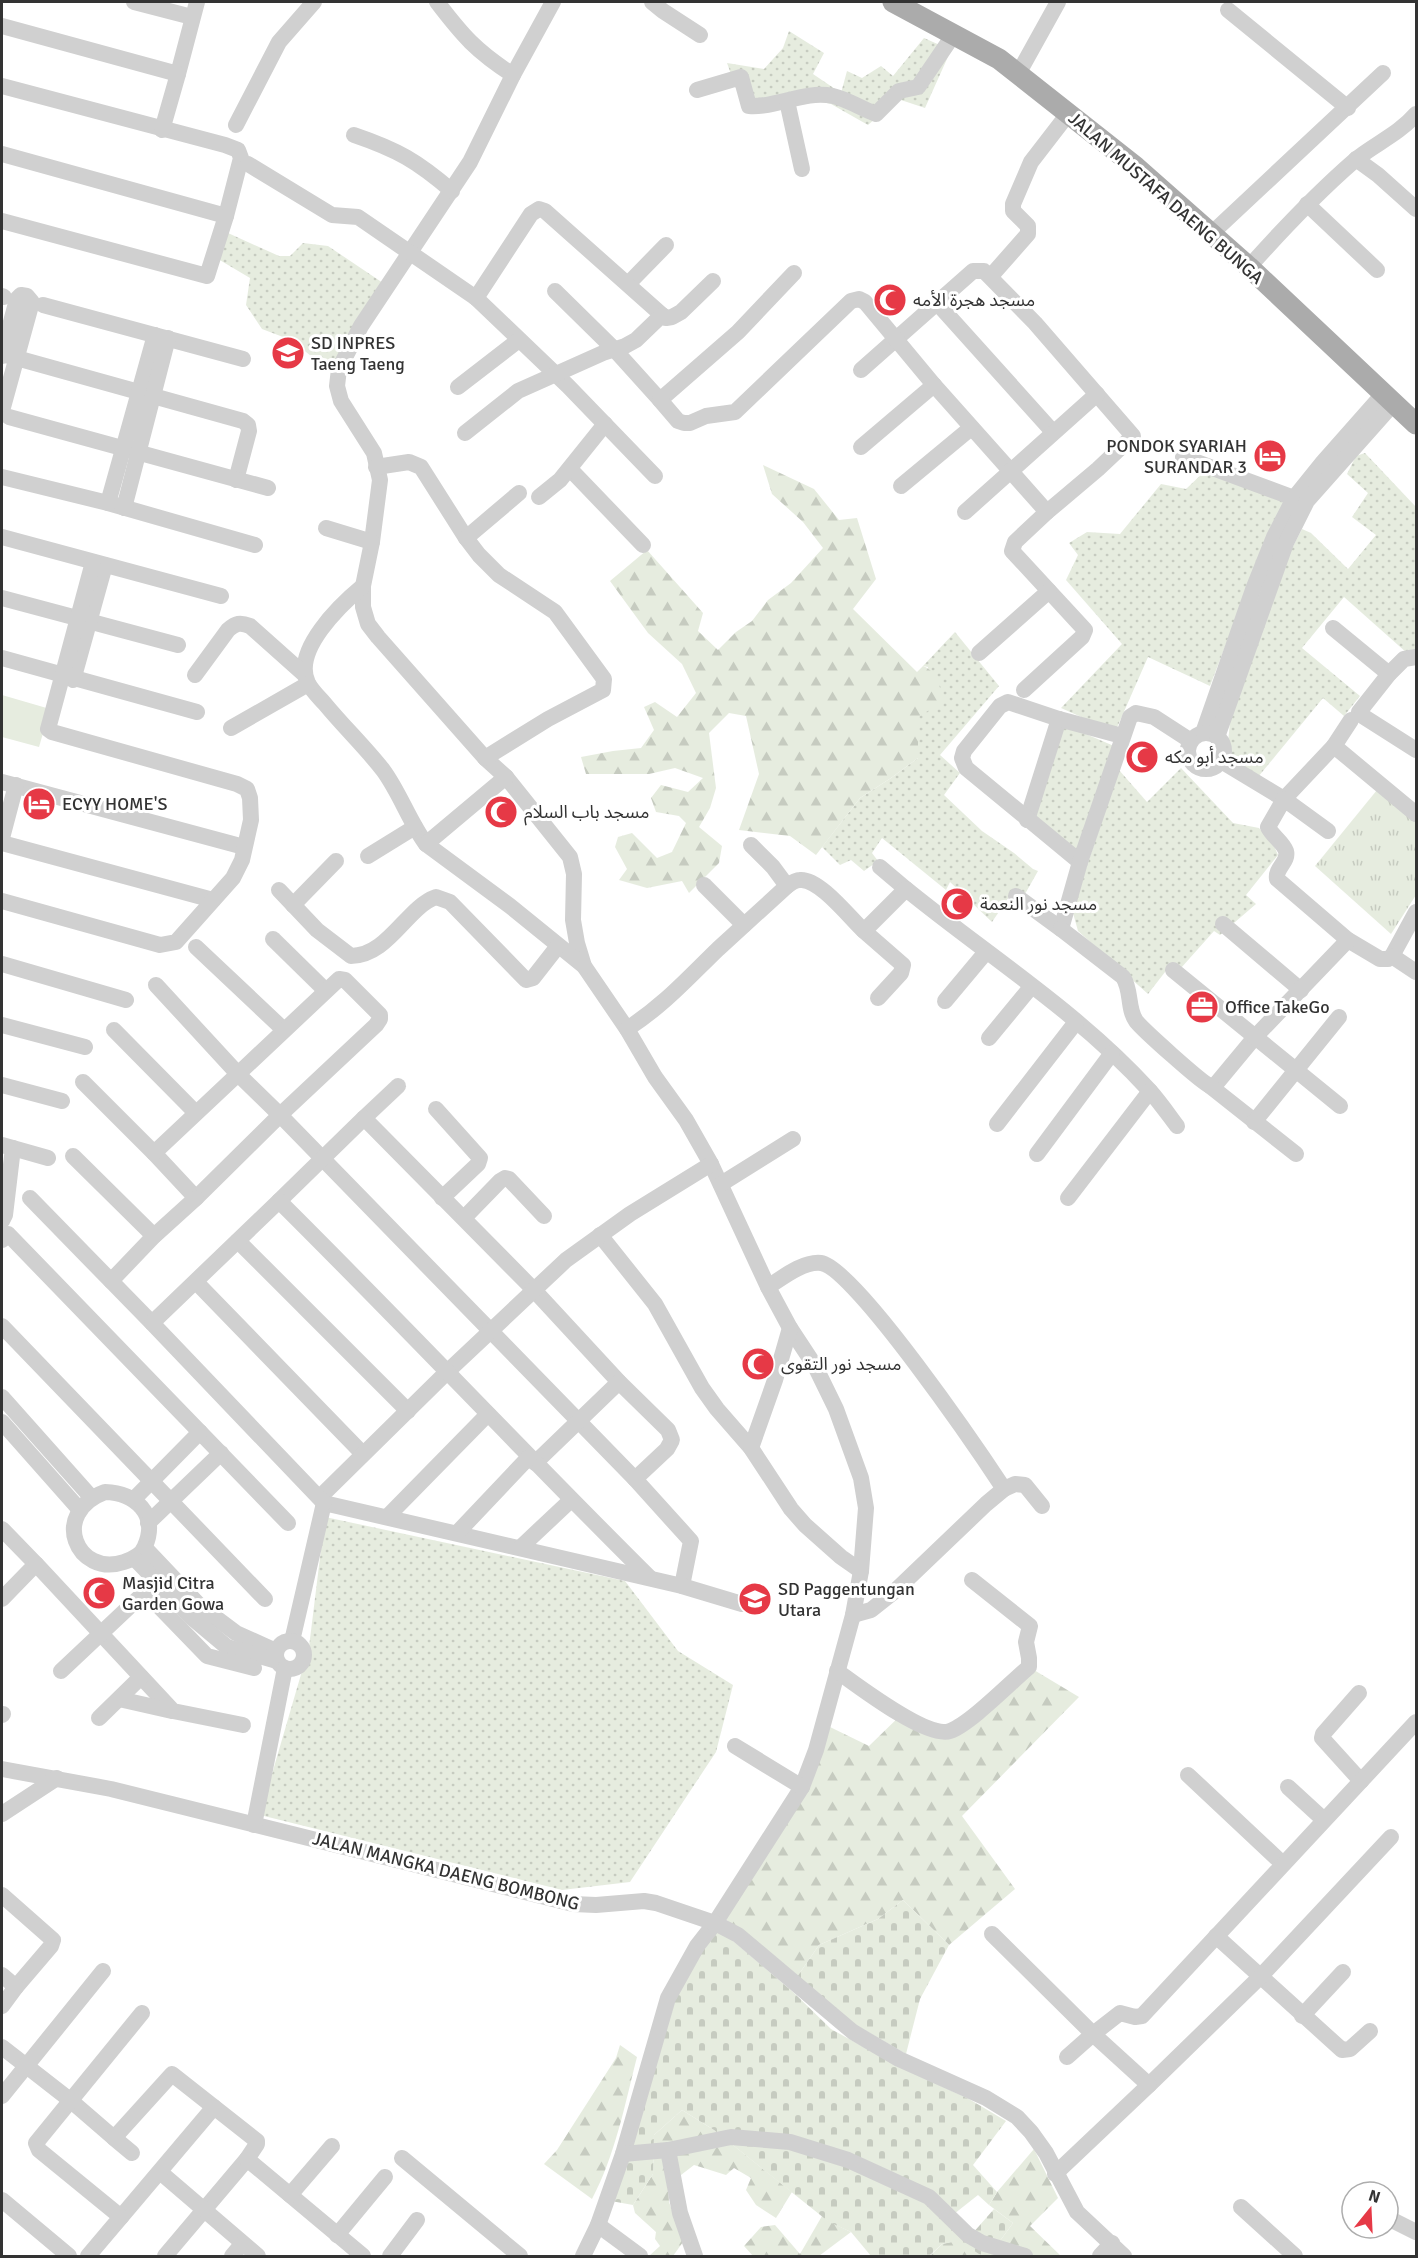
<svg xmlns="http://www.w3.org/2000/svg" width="1418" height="2258" viewBox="0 0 1418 2258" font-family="Signika,'Noto Sans Arabic',sans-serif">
  <defs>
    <pattern id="grass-dots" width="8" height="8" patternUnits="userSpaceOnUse" patternTransform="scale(1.5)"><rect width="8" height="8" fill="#e6ecdf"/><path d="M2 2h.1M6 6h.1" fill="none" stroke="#c6cbc0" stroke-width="1.8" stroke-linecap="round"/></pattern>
    <pattern id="forest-firs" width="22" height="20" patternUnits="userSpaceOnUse" patternTransform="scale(1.5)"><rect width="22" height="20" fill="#e6ecdf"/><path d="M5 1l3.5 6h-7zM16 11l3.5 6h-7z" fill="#c6cbc0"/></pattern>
    <pattern id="cemetery-stones" width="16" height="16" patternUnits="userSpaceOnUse" patternTransform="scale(1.5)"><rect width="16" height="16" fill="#e6ecdf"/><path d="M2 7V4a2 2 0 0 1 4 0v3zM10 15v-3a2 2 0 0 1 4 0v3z" fill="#c6cbc0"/></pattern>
    <pattern id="park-tufts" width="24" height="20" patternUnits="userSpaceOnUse" patternTransform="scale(1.5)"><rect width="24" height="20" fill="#e6ecdf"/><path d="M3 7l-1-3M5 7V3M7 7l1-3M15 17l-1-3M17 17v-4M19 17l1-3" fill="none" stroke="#c6cbc0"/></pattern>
  </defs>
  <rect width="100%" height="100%" fill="#fff"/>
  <g fill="url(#grass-dots)">
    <polygon points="789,31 824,53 813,74 841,93 847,71 862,78 881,66 893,76 924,38 951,50 925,108 898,99 868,125 831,104 814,100 741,102 727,63 764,69 783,48"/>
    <polygon points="228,233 279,256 290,256 303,243 328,246 383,283 331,372 291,340 262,329 246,305 250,278 218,259"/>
    <polygon points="1365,453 1416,507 1416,651 1407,653 1344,597 1302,648 1360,696 1344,716 1323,698 1258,777 1246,772 1227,754 1230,722 1287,558 1302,529 1311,533 1348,569 1376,535 1352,517 1368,493 1347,474 1356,456"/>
    <polygon points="1205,471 1288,498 1268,534 1210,686 1148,657 1115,732 1061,708 1122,644 1066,580 1078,555 1069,543 1087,532 1120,534 1161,484 1186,489"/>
    <polygon points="955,632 999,686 940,755 960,773 944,795 982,831 1014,853 1033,869 1038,871 1025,894 1015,888 992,922 950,882 946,890 882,838 872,853 878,861 864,871 851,860 840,865 822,847 860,798 891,778 918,758 918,717 928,667 923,666"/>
    <polygon points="1067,726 1114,746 1077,852 1035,817 1060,729"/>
    <polygon points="1181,768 1233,823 1259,828 1274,846 1278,855 1246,895 1256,904 1220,935 1214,931 1181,968 1172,963 1148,994 1078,931 1073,913 1075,901 1119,770 1147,802"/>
    <polygon points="325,1517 625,1581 678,1651 733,1685 716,1752 630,1882 562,1890 260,1815 309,1647"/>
  </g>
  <g fill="url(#forest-firs)">
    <path d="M763 465 814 489 839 520 857 518 876 579 853 609 917 672 923 666C937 671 940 688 944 701L918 717V758L891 778 860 798 816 855 790 836 739 830 759 774 746 716 729 713 709 733 716 788 710 808 699 827 722 846 719 863 689 893 682 881 647 888 619 880 627 869 615 847 618 837 632 833 657 858 672 852 686 823 679 816 656 812 651 798 661 785 688 792 703 778 675 768 649 774H586L581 757 613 751 641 748 654 730 644 707 655 702 677 717 696 693 682 664 648 633 610 581 647 550 703 613 698 631 718 650 736 632 752 621 768 600 791 583 823 548 803 522 772 494Z"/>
    <polygon points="1029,1667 1079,1697 962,1816 1015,1889 949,1945 903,1900 878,1919 819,1945 797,1977 723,1917 830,1727 869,1746 906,1710 951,1734"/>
    <path d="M620 2045 637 2057C625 2104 615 2156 592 2199L544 2164 557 2150 616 2058Z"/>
    <polygon points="682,2110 714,2130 792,2192 776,2218 756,2205 746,2190 751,2178 734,2168 726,2175 694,2165 668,2185 669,2202 683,2242 673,2256 649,2256 660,2246 655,2239 656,2232 635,2213 633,2205 653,2174 654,2135"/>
    <polygon points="1034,2149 1058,2198 1030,2226 1061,2256 989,2256 1013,2223 989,2205 997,2192"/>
    <polygon points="822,2216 830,2222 851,2232 819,2256 753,2256 744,2246 761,2227 775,2225 800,2254"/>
    <polygon points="959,2240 982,2256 930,2256 942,2244"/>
  </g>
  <g fill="url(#cemetery-stones)">
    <polygon points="903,1900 949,1945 920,1999 906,2054 849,2021 797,1977 819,1945 878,1919"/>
    <polygon points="714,1932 725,1934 793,1992 831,2029 898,2066 969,2099 1006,2121 973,2165 997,2192 989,2205 978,2195 954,2214 972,2234 994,2209 1013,2223 989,2256 982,2256 959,2241 942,2244 929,2256 871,2256 851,2232 829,2222 714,2130 682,2110 654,2135 653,2174 633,2205 611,2201 665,2013"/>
  </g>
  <polygon fill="url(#park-tufts)" points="1377,790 1416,822 1416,895 1391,934 1315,866"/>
  <polygon fill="#e6ecdf" points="2,695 50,709 39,747 2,737"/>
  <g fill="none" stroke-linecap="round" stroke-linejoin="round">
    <g stroke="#d0d0d0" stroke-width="16">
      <polyline points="134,2 192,17"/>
      <path d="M437 2C463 36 476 51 513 75"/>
      <polyline points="553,2 513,75 470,162 361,326 339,369 337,386 341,401 374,453 380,480 372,542 363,586 363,607 368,624 378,637 485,758 506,777 570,857 574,874 573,920 577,943 584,966 627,1029 655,1077 686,1120 711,1164 768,1287 790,1328 815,1366 836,1409 861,1478 866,1508 861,1571 853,1615 816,1750 802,1787 715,1923 697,1946 668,1998 623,2154 598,2225 583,2256"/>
      <polyline points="652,2 663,11 700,35"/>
      <polyline points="1228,10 1348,108"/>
      <polyline points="2,26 178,74 197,2"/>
      <polyline points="1018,74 1058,2"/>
      <polyline points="2,86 225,145 238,150 241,158 226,216 2,154"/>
      <path d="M697 90 741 77 749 106C777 108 804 90 833 96 847 99 862 109 876 114L899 91 918 87 954 34"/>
      <polyline points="787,101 802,169"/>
      <polyline points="236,125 279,42 314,2"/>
      <polyline points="162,130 178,74"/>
      <path d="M354 135C398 150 417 161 452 191"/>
      <polyline points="1356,159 1378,175 1416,209"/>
      <polyline points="248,164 332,215 358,217 476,298 568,386 655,476"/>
      <polyline points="1307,204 1377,270"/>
      <polyline points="2,221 207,276 226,216"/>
      <polyline points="1211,234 1383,73"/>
      <path d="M1249 267C1282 230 1316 194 1354 161 1374 144 1398 135 1416 114"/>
      <polyline points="991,276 1028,234 1028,226 1013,211 1013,204 1031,162 1068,114"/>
      <polyline points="628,284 666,245"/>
      <polyline points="555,291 614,349 660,400 738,332 794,273"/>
      <polyline points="2,296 4,297"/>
      <polyline points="476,298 531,214 539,209 545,211 662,315"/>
      <polyline points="937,303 1053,432"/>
      <polyline points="43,305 243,359"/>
      <polyline points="2,354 243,421 248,425 249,431 236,480"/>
      <polyline points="2,356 17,299 21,295 27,296 32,302 2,411"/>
      <polyline points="861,370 973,271 984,271 1035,323 1133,436 1098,469 1047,512"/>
      <polyline points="458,387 519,340"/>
      <polyline points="660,400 678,421 684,423 690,423 706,416 735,412 851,301 859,299 865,302 934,385 1047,512 1015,542 1012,551 1085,630 1082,637 1024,690"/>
      <polyline points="9,417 268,488"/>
      <polyline points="465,433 518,391 603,353 625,346 636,340 662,315 666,318 672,317 681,312 713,281"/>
      <polyline points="861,447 934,385"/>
      <polyline points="1183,457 1294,498"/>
      <polyline points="376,467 409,462 421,467 466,538 479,555 499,575 555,612 604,679 603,690 548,719 485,758"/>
      <polyline points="570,469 643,545"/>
      <polyline points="2,477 108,503 255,545"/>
      <polyline points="901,486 971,428"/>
      <polyline points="539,497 560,480 605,424"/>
      <polyline points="108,503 155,335"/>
      <polyline points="124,508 168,338"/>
      <polyline points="965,512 1097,394"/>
      <polyline points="326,528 372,542"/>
      <polyline points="2,537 221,596"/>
      <polyline points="466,538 519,493"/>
      <path d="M363 586C340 605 292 651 308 683 312 691 320 698 325 704 344 727 365 747 383 770 400 793 409 821 426 844L510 906 584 966"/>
      <polyline points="2,598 178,645"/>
      <polyline points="1333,628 1389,674"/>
      <polyline points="979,653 1049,591"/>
      <polyline points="1416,657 1404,659 1389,674 1359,712 1361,715 1416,750"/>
      <polyline points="2,658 197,712"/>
      <path d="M195 675 228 630C236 623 240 622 250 626L305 675"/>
      <polyline points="73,680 105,565"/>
      <polyline points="231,728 308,684"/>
      <polyline points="1203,733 1254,587 1274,537 1294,498 1323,462 1384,393"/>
      <circle cx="1206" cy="751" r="18"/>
      <polyline points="1217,737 1286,543 1307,501 1394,403"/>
      <polyline points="1334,746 1351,720"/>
      <polyline points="1221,761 1284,799 1334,746 1416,814"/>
      <polyline points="2,782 244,847"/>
      <polyline points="1027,820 1059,719"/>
      <path d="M1328 831 1284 799 1268 827C1272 836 1283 842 1286 851 1289 862 1275 868 1277 879L1348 940 1380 959H1388L1392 956 1416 912"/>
      <polyline points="2,838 16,785"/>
      <polyline points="2,843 213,900"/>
      <polyline points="426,844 506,777"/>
      <polyline points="751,845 773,867 787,886"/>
      <polyline points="368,856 415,827"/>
      <polyline points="1080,862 966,768 962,758 964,751 1000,706 1008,702 1059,719 1122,736"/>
      <polyline points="880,867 906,889"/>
      <polyline points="704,885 744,925"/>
      <path d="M279 890 317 930 351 956C388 956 407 907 436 897L450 902 526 980 533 978 558 946"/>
      <polyline points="1016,896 1061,929 1080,862 1130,717 1136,713 1154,717 1191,741 1190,743"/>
      <polyline points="2,901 160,945 176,942 233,878 242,860 251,820 250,798 247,789 237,784 52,732 48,729 93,562"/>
      <polyline points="293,905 336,861"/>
      <polyline points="1223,924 1301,990"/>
      <path d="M1061 929 1123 977C1132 991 1127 1008 1136 1021 1143 1030 1201 1082 1210 1086L1216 1084 1255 1037 1348 940"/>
      <polyline points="864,931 903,965 901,973 878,998"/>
      <polyline points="273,939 325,990"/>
      <polyline points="196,947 284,1030"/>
      <polyline points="1392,956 1416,972"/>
      <polyline points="2,964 126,1000"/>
      <polyline points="1173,970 1340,1106"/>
      <polyline points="156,985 238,1074 339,979 345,980 380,1015 380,1019 376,1025 280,1115 196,1198 154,1153 238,1074 280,1115 635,1479 691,1541 682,1586 324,1503 292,1641"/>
      <polyline points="945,1001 986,952"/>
      <polyline points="2,1025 85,1047"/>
      <path d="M627 1029C664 1005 687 979 718 949 741 928 764 907 787 886 791 883 795 880 800 880 819 878 850 918 864 931L906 889C987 955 1078 1012 1149 1090 1159 1101 1168 1114 1177 1126"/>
      <polyline points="114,1030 196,1113"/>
      <polyline points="989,1038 1031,987"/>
      <polyline points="83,1082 154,1153"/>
      <polyline points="2,1085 62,1101"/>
      <polyline points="1210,1086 1296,1154"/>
      <polyline points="436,1109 480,1158 478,1164 442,1198"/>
      <polyline points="364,1118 398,1086"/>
      <polyline points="1254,1122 1339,1017"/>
      <polyline points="997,1124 1076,1022"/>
      <polyline points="2,1145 48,1158"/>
      <polyline points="1037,1154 1112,1053"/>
      <polyline points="73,1156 154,1236"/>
      <polyline points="721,1184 793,1139"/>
      <polyline points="30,1198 111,1281"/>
      <polyline points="1068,1198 1150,1091"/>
      <polyline points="279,1201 364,1118 533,1289 619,1382 535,1463"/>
      <polyline points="464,1218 500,1181 505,1178 509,1179 544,1216"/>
      <polyline points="2,1221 5,1215 13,1148"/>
      <polyline points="600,1235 655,1304 702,1388 717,1409 751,1448 791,1509 805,1525 841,1557 861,1571"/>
      <polyline points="2,1240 8,1234 288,1523"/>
      <polyline points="238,1241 408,1411"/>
      <polyline points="196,1282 363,1454"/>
      <path d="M768 1287C782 1278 803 1261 821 1263 854 1267 981 1454 1004 1489L986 1504 895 1591 871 1610 853 1615"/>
      <polyline points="152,1323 111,1281 154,1236 196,1198"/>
      <polyline points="2,1326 265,1599"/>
      <polyline points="619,1382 668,1430 672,1440 667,1449 635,1479"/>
      <polyline points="2,1397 91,1497"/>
      <polyline points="2,1422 79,1509"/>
      <polyline points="751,1448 775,1380 790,1328"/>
      <polyline points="1004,1489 1015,1484 1025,1485 1042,1506"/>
      <path d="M105 1492C135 1493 159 1514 145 1546 142 1555 133 1559 124 1562 77 1578 49 1513 105 1492Z"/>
      <polyline points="320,1497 447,1372 566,1260 630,1214 711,1164"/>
      <polyline points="134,1499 200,1432"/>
      <path d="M324 1503 152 1323 279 1201C404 1325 524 1453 649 1577"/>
      <polyline points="387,1517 488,1414"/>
      <polyline points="148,1523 221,1453"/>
      <polyline points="2,1529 36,1564 2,1599"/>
      <polyline points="458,1532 529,1457"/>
      <polyline points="521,1547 571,1500"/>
      <polyline points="145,1548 200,1606 236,1633 276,1651"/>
      <polyline points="135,1559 190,1616 227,1647 277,1661"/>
      <polyline points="36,1564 173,1711 243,1725"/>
      <polyline points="682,1586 742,1604"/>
      <circle cx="290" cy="1655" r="14"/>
      <polyline points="61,1671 145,1592 207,1656 254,1668"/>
      <path d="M837 1671C858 1686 927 1739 950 1731 970 1724 1010 1683 1029 1667V1658L1026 1642 1030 1626 972 1580"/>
      <polyline points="1359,1693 1323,1734 1322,1738 1361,1781"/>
      <polyline points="119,1699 172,1711"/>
      <polyline points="2,1715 3,1714"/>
      <polyline points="99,1718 141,1677"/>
      <polyline points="735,1746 802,1787"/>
      <polyline points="2,1769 111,1789 573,1904 596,1905 644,1901 656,1903 715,1923 738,1935 853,2032 899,2059 986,2098 1017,2117 1031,2132 1046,2153 1077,2212 1124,2256"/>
      <polyline points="1188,1775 1283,1864"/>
      <polyline points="1288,1787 1324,1820"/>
      <polyline points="2,1814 57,1778"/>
      <polyline points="254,1825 285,1668"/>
      <polyline points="2,1895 53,1940 51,1946 16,1987"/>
      <polyline points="992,1934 1093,2034 1120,2013 1135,2017 1142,2016 1416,1722"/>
      <polyline points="1216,1936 1342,2050 1350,2049 1370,2031"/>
      <polyline points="2,1975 16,1987 2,2006"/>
      <polyline points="1302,2016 1343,1972"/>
      <polyline points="2,2047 70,2100 114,2138 172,2074 257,2141 257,2144 247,2159 165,2256"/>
      <polyline points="1149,2085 1260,1977 1391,1837"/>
      <polyline points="2,2096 103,1971"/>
      <polyline points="114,2138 132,2153"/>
      <polyline points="668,2150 680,2213 695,2256"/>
      <polyline points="623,2154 668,2150 731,2137 790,2142 848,2160 929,2197 968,2235 982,2243 1025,2256"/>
      <polyline points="402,2158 520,2256"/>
      <polyline points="247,2159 363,2256"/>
      <polyline points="160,2172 258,2256"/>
      <polyline points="1055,2174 1149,2085 1093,2034 1067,2057"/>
      <polyline points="290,2195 332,2146"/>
      <polyline points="2,2200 69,2256"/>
      <polyline points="1241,2207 1295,2256"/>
      <polyline points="121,2217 214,2107"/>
      <polyline points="1390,2219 1416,2232"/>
      <polyline points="598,2225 640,2256"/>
      <polyline points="337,2235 385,2177"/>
      <polyline points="88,2256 121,2217 39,2150 36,2143 142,2013"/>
      <polyline points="232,2256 242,2244"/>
      <polyline points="390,2256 417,2220"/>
      <polyline points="1100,2256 1112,2243"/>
    </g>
    <polyline stroke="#ababab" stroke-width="21" points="893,2 999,59 1136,167 1249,267 1416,424"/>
  </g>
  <defs>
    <symbol id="mosque-disc" viewBox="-11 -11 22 22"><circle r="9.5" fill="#e63946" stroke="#fff"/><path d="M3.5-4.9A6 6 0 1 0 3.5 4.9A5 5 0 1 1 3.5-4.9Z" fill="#fff"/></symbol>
    <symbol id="school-disc" viewBox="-11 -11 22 22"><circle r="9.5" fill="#e63946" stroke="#fff"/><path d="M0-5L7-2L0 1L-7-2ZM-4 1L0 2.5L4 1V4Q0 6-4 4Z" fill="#fff"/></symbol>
    <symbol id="hotel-disc" viewBox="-11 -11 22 22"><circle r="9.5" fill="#e63946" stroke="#fff"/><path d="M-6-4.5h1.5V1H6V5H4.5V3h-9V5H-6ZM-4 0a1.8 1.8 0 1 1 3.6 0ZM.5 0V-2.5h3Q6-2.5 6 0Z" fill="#fff"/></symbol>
    <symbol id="office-disc" viewBox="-11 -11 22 22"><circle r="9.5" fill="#e63946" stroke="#fff"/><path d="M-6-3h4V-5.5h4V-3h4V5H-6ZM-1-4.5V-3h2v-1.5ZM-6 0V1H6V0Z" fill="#fff"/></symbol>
  </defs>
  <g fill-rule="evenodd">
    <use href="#mosque-disc" x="871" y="281" width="38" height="38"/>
    <use href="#school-disc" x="269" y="334" width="38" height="38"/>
    <use href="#hotel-disc" x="1251" y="437" width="38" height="38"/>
    <use href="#mosque-disc" x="1123" y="738" width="38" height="38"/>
    <use href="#hotel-disc" x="20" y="785" width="38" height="38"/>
    <use href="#mosque-disc" x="482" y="793" width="38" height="38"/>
    <use href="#mosque-disc" x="938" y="885" width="38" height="38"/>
    <use href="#office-disc" x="1183" y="988" width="38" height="38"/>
    <use href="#mosque-disc" x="739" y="1345" width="38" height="38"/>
    <use href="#mosque-disc" x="80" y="1574" width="38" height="38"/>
    <use href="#school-disc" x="736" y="1580" width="38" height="38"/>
  </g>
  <g text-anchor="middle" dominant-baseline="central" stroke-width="6" stroke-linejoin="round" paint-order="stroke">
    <g font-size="18" fill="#333" stroke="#fff">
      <text transform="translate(1166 198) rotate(41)">JALAN MUSTAFA DAENG BUNGA</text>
      <text transform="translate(446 1871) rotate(14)">JALAN MANGKA DAENG BOMBONG</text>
    </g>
    <g font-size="18" fill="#333" stroke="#fff" text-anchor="start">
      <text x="913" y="300">مسجد هجرة الأمه</text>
      <text x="311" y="343">SD INPRES<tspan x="311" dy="21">Taeng Taeng</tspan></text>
      <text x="1247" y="446" text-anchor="end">PONDOK SYARIAH<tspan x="1247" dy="21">SURANDAR 3</tspan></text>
      <text x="1165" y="757">مسجد أبو مكه</text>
      <text x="62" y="804">ECYY HOME'S</text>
      <text x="524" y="812">مسجد باب السلام</text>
      <text x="980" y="904">مسجد نور النعمة</text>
      <text x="1225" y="1007">Office TakeGo</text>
      <text x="781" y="1364">مسجد نور التقوى</text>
      <text x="122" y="1583">Masjid Citra<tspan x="122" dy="21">Garden Gowa</tspan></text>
      <text x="778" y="1589">SD Paggentungan<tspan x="778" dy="21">Utara</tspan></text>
    </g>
  </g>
  <rect width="1418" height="2258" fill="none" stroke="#333333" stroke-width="6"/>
  <g transform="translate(1370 2210) rotate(18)"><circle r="28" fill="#ffffff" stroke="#adadad" stroke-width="1.5"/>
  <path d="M0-4.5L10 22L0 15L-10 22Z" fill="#e63946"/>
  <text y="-9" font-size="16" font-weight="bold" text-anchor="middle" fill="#333333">N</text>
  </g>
</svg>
